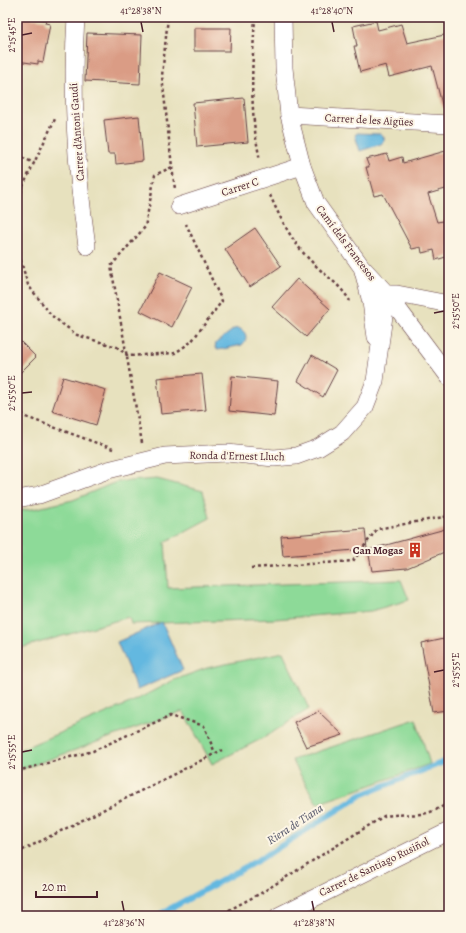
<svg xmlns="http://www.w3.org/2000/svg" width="466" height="933" viewBox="0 0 466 933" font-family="Alegreya,serif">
  <rect width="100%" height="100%" fill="#fcf5e5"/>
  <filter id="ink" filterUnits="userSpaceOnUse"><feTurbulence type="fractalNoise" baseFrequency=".025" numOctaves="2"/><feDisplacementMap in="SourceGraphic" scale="8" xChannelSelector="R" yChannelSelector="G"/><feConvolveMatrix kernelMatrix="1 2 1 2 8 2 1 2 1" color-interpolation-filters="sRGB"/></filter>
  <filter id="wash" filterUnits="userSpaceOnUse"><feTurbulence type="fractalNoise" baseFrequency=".012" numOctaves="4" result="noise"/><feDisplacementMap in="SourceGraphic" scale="16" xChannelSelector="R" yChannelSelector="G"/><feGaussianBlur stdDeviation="0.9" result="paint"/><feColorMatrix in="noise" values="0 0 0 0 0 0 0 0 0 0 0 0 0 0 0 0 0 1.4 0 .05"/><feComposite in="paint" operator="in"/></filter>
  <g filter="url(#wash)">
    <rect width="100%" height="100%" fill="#e7e1be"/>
    <g fill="#8dda98" stroke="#6c7c62">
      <polygon points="157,479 203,491 210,518 165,542 168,588 401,580 409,600 371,611 275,619 131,624 129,617 17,649 17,511 33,509 73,500 116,482"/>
      <polygon points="283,652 309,709 267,736 212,764 183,711 17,771 17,751 132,702 174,680 207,668"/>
      <polygon points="416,719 430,764 317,804 292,760"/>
    </g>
    <g fill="#64b8e0" stroke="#576c86">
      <polygon points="357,133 380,134 384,137 384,141 381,144 360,151 355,135"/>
      <path d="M238 328C246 331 249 338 242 345L218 350 215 348 216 343 234 329Z"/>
      <polygon points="162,622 183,670 137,690 117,642"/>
    </g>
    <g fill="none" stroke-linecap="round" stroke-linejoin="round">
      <polyline stroke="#64b8e0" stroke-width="6" points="157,916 262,858 361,795 449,760"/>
    </g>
    <g id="blocks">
      <g fill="#da9c85">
        <polygon points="17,17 46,20 45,23 50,24 43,62 38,61 38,64 17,61"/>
        <polygon points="376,21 378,30 401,24 407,43 449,34 449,108 443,108 432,66 389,77 386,65 360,72 354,46 357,46 353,26"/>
        <polygon points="194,28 231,28 230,51 194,51"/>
        <polygon points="87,33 142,35 140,84 85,81"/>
        <polygon points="244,98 248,142 197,147 193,103"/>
        <polygon points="139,116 143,161 116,164 115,154 108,154 104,120"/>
        <polygon points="449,150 449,188 428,194 437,222 449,220 449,256 436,260 434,250 422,253 421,247 412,249 383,194 374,196 366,167 369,167 366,159 387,154 389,161 402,157 403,163"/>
        <polygon points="255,228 281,266 250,287 225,249"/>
        <polygon points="160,272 192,287 172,327 140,311"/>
        <polygon points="297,279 330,309 306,337 272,307"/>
        <polygon points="17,338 36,357 17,376"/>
        <polygon points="312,355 337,370 323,397 298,381"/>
        <polygon points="202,374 206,410 161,414 157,378"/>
        <polygon points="232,376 278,381 274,416 229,411"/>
        <polygon points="63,377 106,390 96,425 52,411"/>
        <polygon points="449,528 449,550 407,568 372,571 368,550"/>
        <polygon points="365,529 367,549 283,556 281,536"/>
        <polygon points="449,637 449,711 434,713 421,643"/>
        <polygon points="318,711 343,735 306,747 294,722"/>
      </g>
    </g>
  </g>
  <g filter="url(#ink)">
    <use href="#blocks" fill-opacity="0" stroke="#623c41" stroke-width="1"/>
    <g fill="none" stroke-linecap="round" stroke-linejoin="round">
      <defs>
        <g id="minor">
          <path d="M76 17C71 93 76 170 87 246"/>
          <polyline points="283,17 284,68 289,115 302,166 316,203 361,266 387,294 449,377"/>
          <polyline points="289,115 449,124"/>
          <polyline points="179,206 302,166"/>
          <polyline points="363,271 371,302 376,337"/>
          <polyline points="387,294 397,294 449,304"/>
          <polyline points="17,499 39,495 108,470 165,456 227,453 274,458 296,456 318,448 342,433 365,407 375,381 387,294"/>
          <polyline points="278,916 449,831"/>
        </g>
      </defs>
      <use href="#minor" stroke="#623c41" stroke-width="18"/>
      <g stroke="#623c41" stroke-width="2.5" stroke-dasharray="3 3" stroke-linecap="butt">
        <path d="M255 17C252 68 249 109 260 160"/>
        <polyline points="17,155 34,163"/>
        <polyline points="172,167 175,189"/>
        <path d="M270 195C280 218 292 242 310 260 323 274 340 284 350 301"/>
        <polyline points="17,204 23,186 55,119"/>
        <polyline points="17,248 28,285 52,316 77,335 117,347 128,356 175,353 191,342 222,301 186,224"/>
        <polyline points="17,409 26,417 113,449"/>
        <polyline points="142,443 111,266 145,227 155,175 172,167 162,76 168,17"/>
        <polyline points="251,568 353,561 377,529 449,516"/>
        <polyline points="17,771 93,751 171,715 204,726 215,753"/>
        <polyline points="17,853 222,750"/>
        <path d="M218 916 261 893 384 816C397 814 409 815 422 814 432 813 441 807 449 803"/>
      </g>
      <use href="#minor" stroke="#fff" stroke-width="17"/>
    </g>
  </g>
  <path fill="none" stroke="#4a1f2b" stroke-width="1.5" d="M141 22 143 32M332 22 334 32M22 35 32 33M434 313 444 311M22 393 32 392M434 672 444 670M22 752 32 750M122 901 124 911M312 901 314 911"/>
  <defs>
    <symbol id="building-bare" viewBox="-9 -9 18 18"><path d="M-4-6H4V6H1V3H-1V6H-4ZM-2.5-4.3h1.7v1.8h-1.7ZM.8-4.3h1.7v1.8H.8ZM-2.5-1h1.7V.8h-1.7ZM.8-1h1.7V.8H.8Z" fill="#c8321e" stroke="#fcf5e5" stroke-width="2.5" paint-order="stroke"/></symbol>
  </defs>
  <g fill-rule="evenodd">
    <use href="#building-bare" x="404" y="539" width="22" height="22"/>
  </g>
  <g text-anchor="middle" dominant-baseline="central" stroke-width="4" stroke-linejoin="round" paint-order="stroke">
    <g font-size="11" fill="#4a1f2b" stroke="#fcf5e5">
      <text transform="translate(369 120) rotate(3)">Carrer de les Aigües</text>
      <text transform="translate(77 132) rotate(-94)">Carrer d'Antoni Gaudí</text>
      <text transform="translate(240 187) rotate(-18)">Carrer C</text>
      <text transform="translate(346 243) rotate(53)">Camí dels Francesos</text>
      <text transform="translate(237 456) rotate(1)">Ronda d'Ernest Lluch</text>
      <text transform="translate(374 867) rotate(-26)">Carrer de Santiago Rusiñol</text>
    </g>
    <g font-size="11" font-weight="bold" fill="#4a1f2b" stroke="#fcf5e5" text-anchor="end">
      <text x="403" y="550">Can Mogas</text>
    </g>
    <g font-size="12" font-style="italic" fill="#53556a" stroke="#fcf5e5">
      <text transform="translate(295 824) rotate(-33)">Riera de Tiana</text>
    </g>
  </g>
  <rect width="466" height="933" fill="none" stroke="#fcf5e5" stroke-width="44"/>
  <path d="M36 891v6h61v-6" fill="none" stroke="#4a1f2b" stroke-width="2"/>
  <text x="42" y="891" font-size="12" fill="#4a1f2b" stroke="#fcf5e5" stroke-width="3" paint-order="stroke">20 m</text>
  <rect x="22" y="22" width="422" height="889" fill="none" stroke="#4a1f2b" stroke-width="1.5"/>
  <g font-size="10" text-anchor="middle" fill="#4a1f2b">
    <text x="141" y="14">41°28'38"N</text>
    <text x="332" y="14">41°28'40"N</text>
    <text transform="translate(11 35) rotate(-90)" y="4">2°15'45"E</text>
    <text transform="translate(455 311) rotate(-90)" y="4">2°15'50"E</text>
    <text transform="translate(11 393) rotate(-90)" y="4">2°15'50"E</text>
    <text transform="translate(455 670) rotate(-90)" y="4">2°15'55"E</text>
    <text transform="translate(11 752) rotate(-90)" y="4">2°15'55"E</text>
    <text x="124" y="926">41°28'36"N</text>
    <text x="314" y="926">41°28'38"N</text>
  </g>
</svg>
